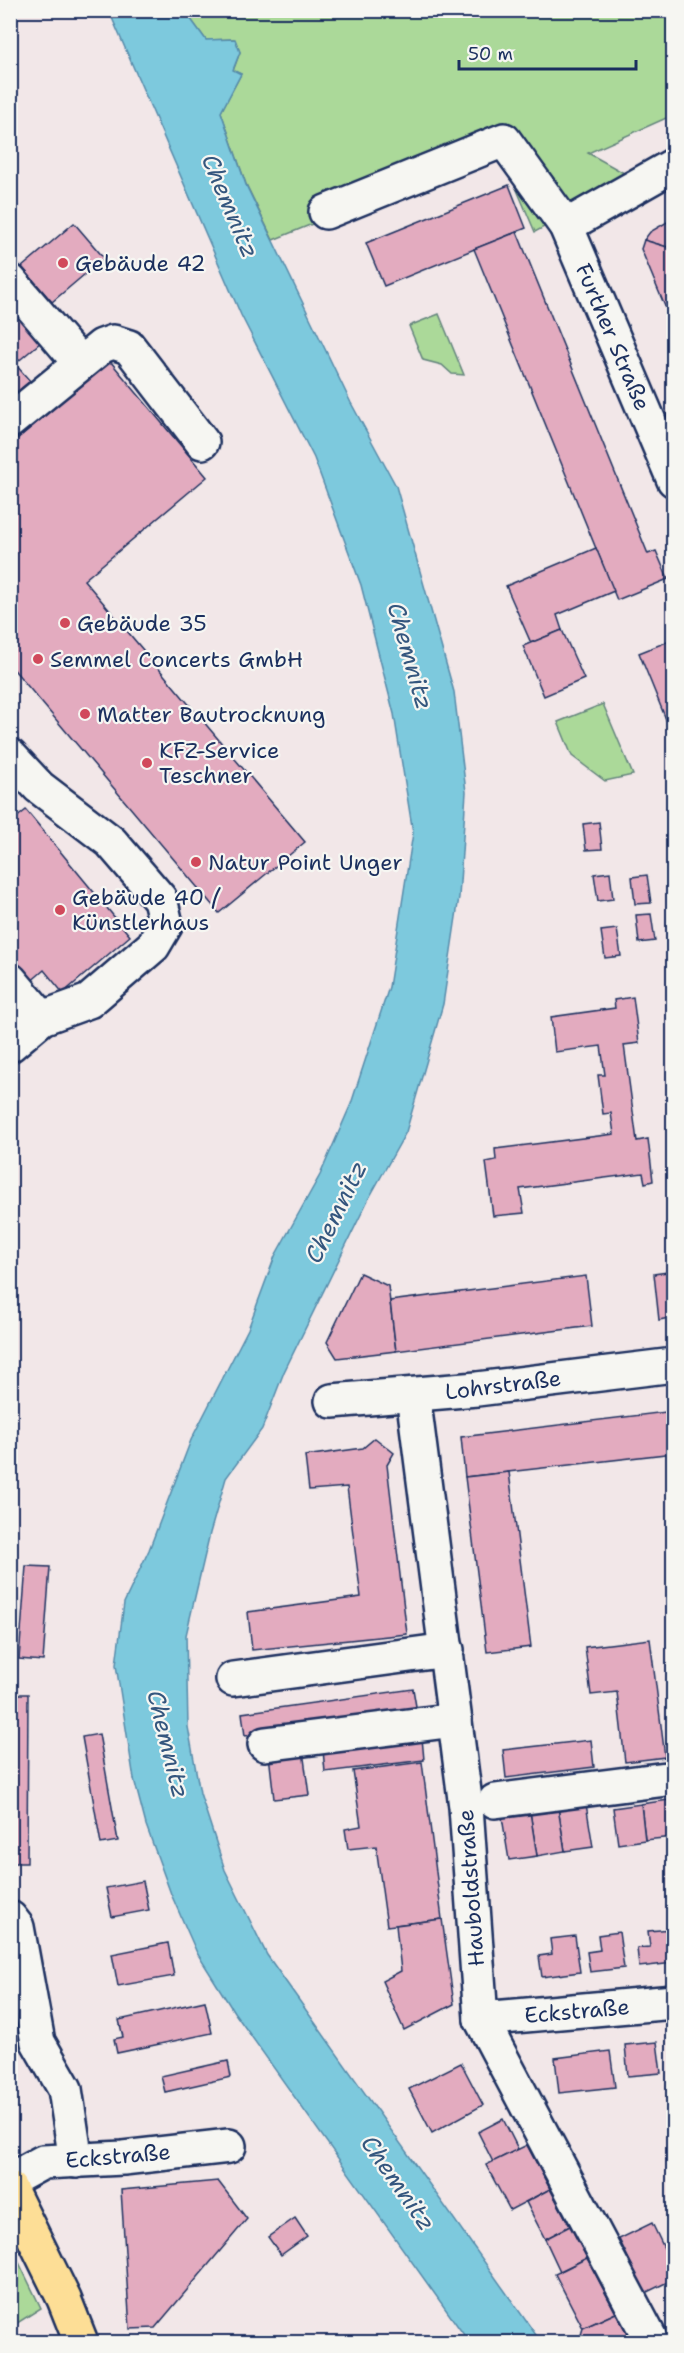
<svg xmlns="http://www.w3.org/2000/svg" width="684" height="2353" viewBox="0 0 684 2353" font-family="'Shantell Sans',sans-serif">
  <rect width="100%" height="100%" fill="#f2e7e8"/>
  <filter id="ink" filterUnits="userSpaceOnUse"><feTurbulence type="fractalNoise" baseFrequency=".0167" numOctaves="2"/><feDisplacementMap in="SourceGraphic" scale="12" xChannelSelector="R" yChannelSelector="G"/><feConvolveMatrix kernelMatrix="1 2 1 2 8 2 1 2 1" color-interpolation-filters="sRGB"/></filter>
  <g filter="url(#ink)">
    <g fill="#abd999" stroke="#63847c" stroke-width="1.5">
      <polygon points="185,11 673,11 673,115 588,153 633,178 535,232 499,148 273,240 246,184 221,112 241,74 233,71 240,52 234,39 206,40"/>
      <polygon points="439,314 464,375 452,374 442,365 423,360 409,326"/>
      <polygon points="603,704 633,775 605,781 572,756 558,722"/>
      <polygon points="11,2246 41,2308 11,2327 10,2327"/>
    </g>
    <polygon fill="#7dc9dd" stroke="#568baa" stroke-width="1.5" points="109,11 185,11 206,40 235,39 240,52 233,70 241,74 221,112 246,185 351,403 396,486 454,692 466,792 459,897 443,1004 406,1132 368,1200 284,1372 262,1429 226,1478 210,1533 186,1635 188,1727 200,1793 225,1870 267,1955 541,2342 469,2342 234,2012 197,1953 171,1894 146,1825 134,1779 116,1665 124,1603 149,1550 191,1440 248,1329 275,1256 320,1175 351,1104 389,987 413,833 394,714 361,585 314,458 241,315"/>
    <g fill="#e3abbf" stroke="#1b2f5e" stroke-width="1.5">
      <polygon points="509,185 526,228 384,286 366,243"/>
      <polygon points="674,218 674,249 644,240 650,232"/>
      <polygon points="74,223 104,258 52,302 22,267"/>
      <polygon points="517,232 648,554 656,551 668,579 617,600 474,249"/>
      <polygon points="644,240 674,249 674,328 641,249"/>
      <polygon points="10,305 41,342 15,364 30,381 10,398"/>
      <polygon points="110,361 207,477 84,580 305,842 219,913 10,665 10,445"/>
      <polygon points="596,548 614,591 557,615 562,630 531,643 506,586"/>
      <polygon points="562,630 584,679 544,696 523,646"/>
      <polygon points="674,639 674,739 639,653"/>
      <polygon points="26,810 130,936 63,993 44,970 29,983 10,962 10,823"/>
      <polygon points="599,822 602,849 586,850 583,824"/>
      <polygon points="610,872 613,899 598,901 594,874"/>
      <polygon points="647,875 651,903 635,904 632,877"/>
      <polygon points="651,914 655,941 639,943 636,915"/>
      <polygon points="617,929 621,956 605,958 601,931"/>
      <polygon points="633,997 639,1043 624,1045 637,1141 648,1139 653,1181 645,1183 643,1173 520,1189 524,1213 493,1216 486,1162 496,1160 495,1149 614,1134 611,1113 603,1114 598,1075 605,1075 601,1046 555,1052 551,1017 615,1008 614,1000"/>
      <polygon points="674,1271 674,1317 659,1320 654,1274"/>
      <polygon points="360,1273 388,1286 396,1351 337,1358 327,1342"/>
      <polygon points="586,1276 592,1326 396,1351 390,1301"/>
      <polygon points="674,1411 674,1453 465,1477 461,1437"/>
      <polygon points="375,1438 394,1453 387,1465 407,1634 252,1650 248,1612 361,1597 347,1487 309,1490 305,1456 363,1448"/>
      <polygon points="509,1472 531,1647 487,1652 465,1477"/>
      <polygon points="26,1566 50,1567 43,1661 19,1659"/>
      <polygon points="650,1639 665,1757 625,1762 617,1692 591,1695 585,1647"/>
      <polygon points="413,1689 417,1712 245,1736 242,1713"/>
      <polygon points="10,1694 28,1694 27,1863 10,1863"/>
      <polygon points="99,1734 118,1841 101,1844 82,1737"/>
      <polygon points="422,1738 424,1760 325,1772 323,1750"/>
      <polygon points="591,1740 594,1767 506,1778 503,1750"/>
      <polygon points="303,1751 309,1795 274,1799 269,1755"/>
      <polygon points="422,1762 442,1919 387,1926 376,1846 348,1849 345,1829 361,1826 353,1771"/>
      <polygon points="669,1800 673,1837 645,1840 641,1804"/>
      <polygon points="586,1804 593,1847 565,1851 558,1808"/>
      <polygon points="641,1804 645,1840 618,1844 613,1808"/>
      <polygon points="558,1808 565,1851 537,1856 530,1812"/>
      <polygon points="530,1812 537,1856 509,1860 502,1817"/>
      <polygon points="143,1881 149,1910 112,1917 106,1888"/>
      <polygon points="442,1919 454,2004 404,2030 382,1981 401,1971 396,1925"/>
      <polygon points="672,1929 674,1963 639,1967 637,1948 650,1947 648,1931"/>
      <polygon points="619,1932 624,1968 590,1972 587,1952 600,1950 598,1935"/>
      <polygon points="575,1936 580,1972 542,1977 539,1956 552,1954 550,1939"/>
      <polygon points="168,1943 174,1976 118,1986 112,1954"/>
      <polygon points="205,2001 212,2033 117,2053 114,2039 123,2037 119,2020"/>
      <polygon points="657,2042 661,2073 628,2076 625,2045"/>
      <polygon points="610,2051 615,2087 559,2093 555,2058"/>
      <polygon points="228,2061 231,2077 165,2092 161,2076"/>
      <polygon points="461,2063 483,2105 432,2133 409,2089"/>
      <polygon points="503,2119 518,2149 493,2162 478,2132"/>
      <polygon points="527,2145 550,2189 510,2210 486,2165"/>
      <polygon points="218,2181 247,2219 155,2328 130,2329 121,2190"/>
      <polygon points="550,2189 570,2226 545,2239 526,2202"/>
      <polygon points="295,2218 307,2236 281,2255 268,2237"/>
      <polygon points="652,2223 674,2269 674,2279 645,2293 619,2239"/>
      <polygon points="570,2226 587,2258 560,2271 545,2239"/>
      <polygon points="587,2258 616,2313 583,2328 555,2274"/>
      <polygon points="616,2313 632,2342 579,2342 583,2328"/>
    </g>
    <g fill="none" stroke-linecap="round" stroke-linejoin="round">
      <defs>
        <g id="minor">
          <polyline points="326,212 504,140 566,226 674,480"/>
          <polyline points="566,226 674,165"/>
          <polyline points="10,281 80,363"/>
          <polyline points="10,421 102,346 113,342 129,347 202,442"/>
          <polyline points="10,756 39,787 111,842 160,899 166,924 153,946 89,1001 42,1018 10,1045"/>
          <polyline points="10,980 42,1018"/>
          <polyline points="413,1395 466,1807 481,2019 652,2342"/>
          <polyline points="332,1401 477,1389 674,1365"/>
          <polyline points="233,1679 447,1650"/>
          <polyline points="265,1744 455,1720"/>
          <polyline points="495,1801 674,1778"/>
          <polyline points="10,1918 17,1927 38,2042 65,2089 76,2161"/>
          <polyline points="481,2019 674,2002"/>
          <polyline points="10,2180 43,2162 123,2158 229,2146"/>
        </g>
        <polyline id="major" points="10,2189 64,2299 81,2342"/>
      </defs>
      <use href="#minor" stroke="#1b2f5e" stroke-width="38"/>
      <use href="#major" stroke="#1b2f5e" stroke-width="38"/>
      <use href="#minor" stroke="#f6f6f2" stroke-width="33"/>
      <use href="#major" stroke="#fdde96" stroke-width="33"/>
    </g>
  </g>
  <g fill="#d1495b" stroke="#f6f6f2" stroke-width="2">
    <circle cx="63" cy="263" r="6"/>
    <circle cx="65" cy="623" r="6"/>
    <circle cx="38" cy="659" r="6"/>
    <circle cx="85" cy="714" r="6"/>
    <circle cx="147" cy="763" r="6"/>
    <circle cx="196" cy="862" r="6"/>
    <circle cx="60" cy="910" r="6"/>
  </g>
  <g text-anchor="middle" dominant-baseline="central" stroke-width="4.5" stroke-linejoin="round" paint-order="stroke">
    <g font-size="22" fill="#1b2f5e" stroke="#f6f6f2" text-anchor="start">
      <text x="75" y="263">Gebäude 42</text>
      <text x="77" y="623">Gebäude 35</text>
      <text x="50" y="659">Semmel Concerts GmbH</text>
      <text x="97" y="714">Matter Bautrocknung</text>
      <text x="159" y="750">KFZ-Service<tspan x="159" dy="25">Teschner</tspan></text>
      <text x="208" y="862">Natur Point Unger</text>
      <text x="72" y="897">Gebäude 40 /<tspan x="72" dy="25">Künstlerhaus</tspan></text>
    </g>
    <g font-size="22" fill="#1b2f5e" stroke="#f6f6f2">
      <text transform="translate(613 337) rotate(67)">Further Straße</text>
      <text transform="translate(503 1385) rotate(-7)">Lohrstraße</text>
      <text transform="translate(471 1888) rotate(-94)">Hauboldstraße</text>
      <text transform="translate(577 2011) rotate(-5)">Eckstraße</text>
      <text transform="translate(118 2156) rotate(-5)">Eckstraße</text>
    </g>
    <g font-size="24" font-style="italic" fill="#34567e" stroke="#f6f6f2">
      <text transform="translate(230 206) rotate(67)">Chemnitz</text>
      <text transform="translate(410 656) rotate(74)">Chemnitz</text>
      <text transform="translate(336 1212) rotate(-64)">Chemnitz</text>
      <text transform="translate(168 1744) rotate(76)">Chemnitz</text>
      <text transform="translate(398 2183) rotate(55)">Chemnitz</text>
    </g>
  </g>
  <rect width="684" height="2353" fill="none" stroke="#f6f6f2" stroke-width="36"/>
  <rect x="18" y="18" width="648" height="2317" fill="none" stroke="#1b2f5e" stroke-width="2" filter="url(#ink)"/>
  <path d="M459 60v9h177v-9" fill="none" stroke="#1b2f5e" stroke-width="3"/>
  <text x="468" y="60" font-size="18" fill="#1b2f5e" stroke="#f6f6f2" stroke-width="4.5" paint-order="stroke">50 m</text>
</svg>
